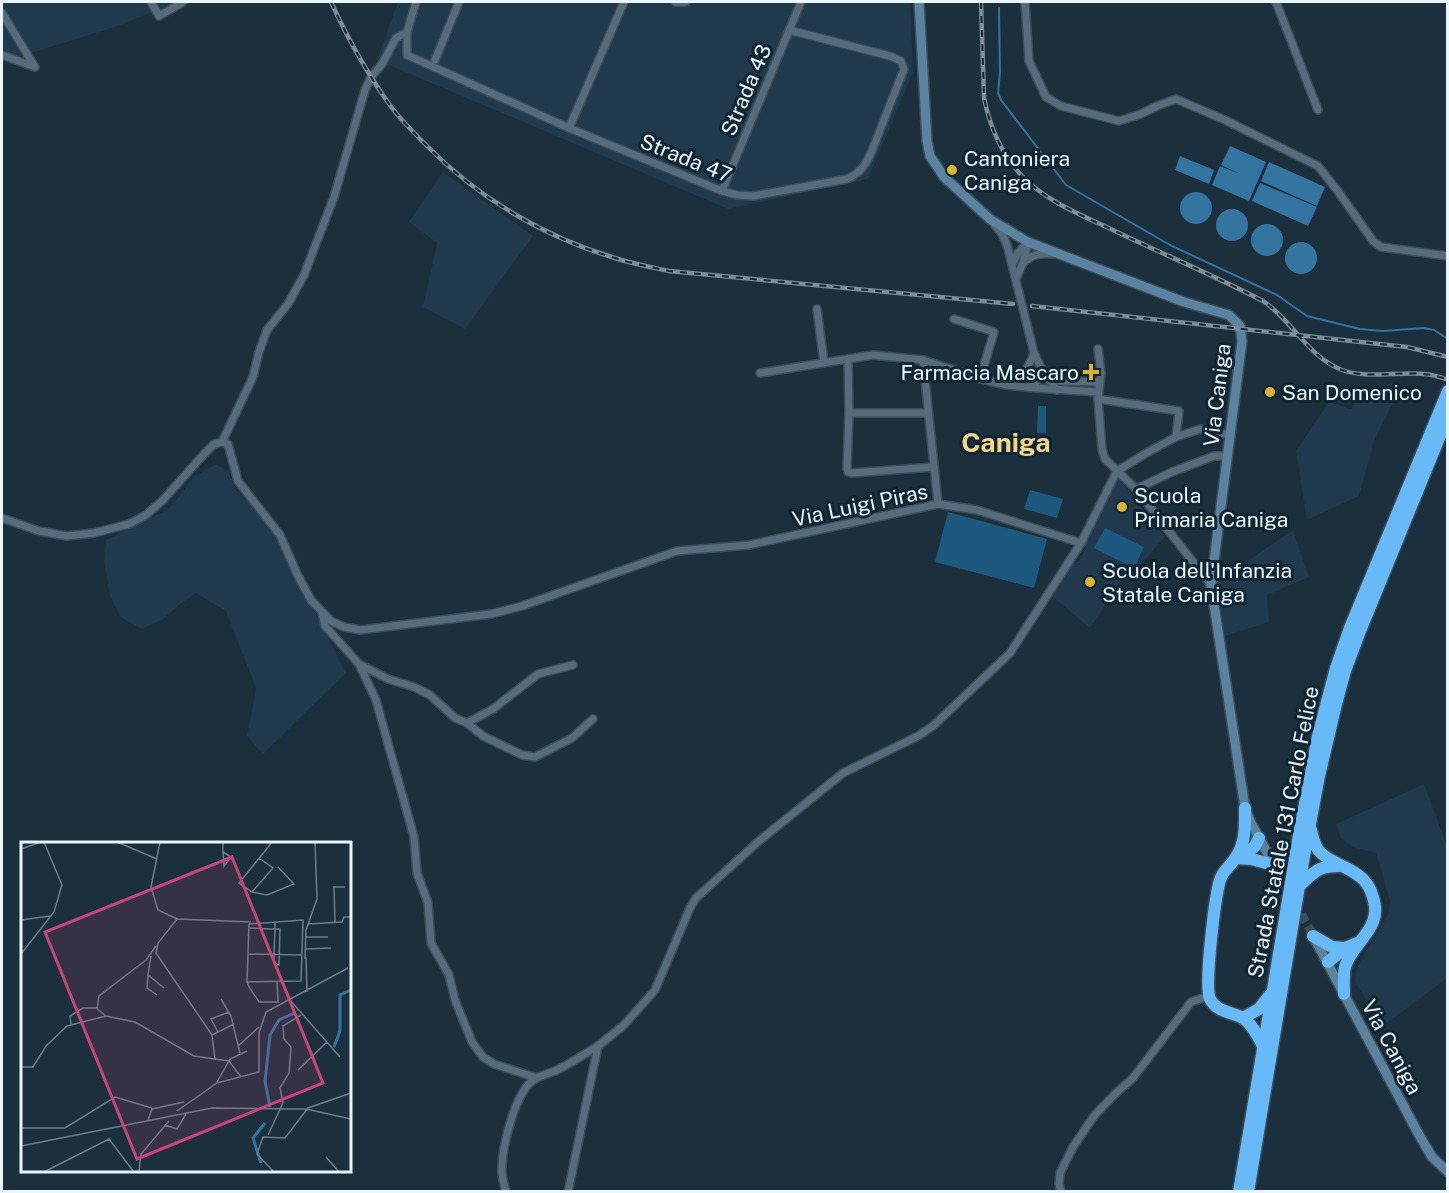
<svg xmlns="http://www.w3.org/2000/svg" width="1449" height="1193" viewBox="0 0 1449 1193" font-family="'Public Sans',sans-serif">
  <rect width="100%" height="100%" fill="#1c2f3d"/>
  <g fill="#20394c">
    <polygon points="2,2 177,2 118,26 2,62"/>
    <polygon points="398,2 910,2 913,72 868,179 728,209 377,60"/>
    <polygon points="443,172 533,236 465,329 423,307 437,243 409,222"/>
    <polygon points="1392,383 1400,388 1374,441 1359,496 1307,520 1296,451 1329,402 1351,409 1360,393"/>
    <polygon points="216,464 228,471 235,489 261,516 278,540 346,673 263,754 247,736 256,688 226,611 196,593 179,605 162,620 141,629 121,617 110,596 104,562 106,540 169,509 195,476"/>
    <polygon points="1118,477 1165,537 1135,571 1129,569 1090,628 1052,596 1071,562 1078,562 1086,548 1083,546"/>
    <polygon points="1293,530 1309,577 1267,595 1269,622 1225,636 1217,582"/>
    <polygon points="1424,784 1447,846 1447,978 1383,1026 1355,982 1358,965 1389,913 1390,900 1376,853 1352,847 1341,838 1336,824"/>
  </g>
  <g fill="#1d587f">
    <polygon points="1038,406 1046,406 1046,433 1037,433"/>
    <polygon points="1030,490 1063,499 1057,518 1024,509"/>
    <polygon points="948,512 1047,539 1034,588 935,562"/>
    <polygon points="1105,528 1144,547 1134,568 1094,548"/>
  </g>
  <g fill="#3474a1">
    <polygon points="1230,146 1266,162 1249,201 1212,185 1220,166 1240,174 1221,165"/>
    <polygon points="1180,156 1214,170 1209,184 1175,170"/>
    <polygon points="1269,162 1325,187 1317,206 1261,181"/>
    <polygon points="1260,183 1317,207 1308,226 1252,201"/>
    <circle cx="1196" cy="208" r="16"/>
    <circle cx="1232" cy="225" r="16"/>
    <circle cx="1267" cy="240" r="16"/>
    <circle cx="1301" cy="258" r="16"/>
  </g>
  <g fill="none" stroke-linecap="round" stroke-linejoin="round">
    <polyline stroke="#3474a1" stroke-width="2" points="999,8 1000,72 998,93 1001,100 1066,185 1170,245 1277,295 1307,316 1360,329 1383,331 1424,328 1434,330 1448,339"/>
    <polyline stroke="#3b4d5a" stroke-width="9" stroke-dasharray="9 4.5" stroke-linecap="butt" points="1275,867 1312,933"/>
    <defs>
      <g id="street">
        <polyline points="151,2 159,16 183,2"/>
        <path d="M416 2 407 32V55L569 128 722 191 737 195 753 196 847 179C860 173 865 166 871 153L904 69 901 61 890 56 789 30"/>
        <polyline points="675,2 686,2"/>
        <polyline points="1025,2 1029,61 1046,97 1061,106 1119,121 1141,114 1157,106 1176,99 1225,120 1318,166 1337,190 1373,241 1381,247 1448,256"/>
        <polyline points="1276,2 1318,110"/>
        <polyline points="2,13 35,67 2,55"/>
        <polyline points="435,60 459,2"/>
        <polyline points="569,128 624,2"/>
        <polyline points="722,191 801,2"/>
        <polyline points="994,224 1002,234 1007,245 1034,353 1044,374 1057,390"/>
        <polyline points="1013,263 1017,254 1028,242"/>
        <path d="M1023 263C1033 254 1040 253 1053 254"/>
        <polyline points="1016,279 1023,263 1028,242"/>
        <polyline points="817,309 824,363"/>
        <polyline points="954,319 994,332 980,379"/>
        <polyline points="1098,349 1101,373 1098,399 1102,449 1105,459 1136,489 1211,585"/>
        <polyline points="848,359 849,413 847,469 848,472 851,473 934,467"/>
        <polyline points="923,360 938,504"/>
        <polyline points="760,373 873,355 923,360 989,381 1007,385 1035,388 1098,392"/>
        <polyline points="1022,375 1044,374 1059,381 1099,382"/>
        <path d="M1003 382C1022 378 1027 372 1034 353"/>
        <polyline points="1029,387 1042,378 1044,374"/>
        <polyline points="1098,399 1179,411 1176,437"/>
        <polyline points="849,413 928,413"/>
        <polyline points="222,442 228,444 238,481 280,535 298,576 311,600 331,621 344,627 360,630 491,614 522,606 677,551 749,545 938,504 977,510 1081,543"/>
        <polyline points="222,442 253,377 259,352 267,330 288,304 304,275 334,197 365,90 371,77 382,64 396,38 407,32"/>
        <polyline points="1136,489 1172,472 1214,456 1228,456"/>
        <polyline points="2,518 39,531 67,536 94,533 129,524 146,515 163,500 204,454 214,444 222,442"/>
        <polyline points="322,613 325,626 359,664 376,700 414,837 417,873 428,903 431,943 449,975 455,1000 472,1042 483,1057 494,1064 537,1078"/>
        <polyline points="359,664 388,679 414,687 430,695 455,718 467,723 493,709 538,674 573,665"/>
        <polyline points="467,723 483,736 522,755 535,757 572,738 593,719"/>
        <path d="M506 1192C505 1186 502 1179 502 1173 501 1150 514 1096 532 1081 539 1075 549 1074 557 1070 572 1063 584 1054 598 1046"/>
        <polyline points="568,1192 598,1046 624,1025 655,990 690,908 696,898 759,841 843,773 918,736 933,726 1010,653 1081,543 1117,471 1148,452 1176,437 1200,429 1230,435"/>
        <polyline points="1061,1192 1059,1184 1060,1173 1073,1147 1094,1116 1116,1093 1133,1078 1191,1002 1209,996"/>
      </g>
      <g id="secondary">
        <polyline points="919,2 927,141 930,156 944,177 991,220 1028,242 1184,302 1229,315 1240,326 1242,341 1211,585 1245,808 1251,823 1275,867"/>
        <polyline points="1314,938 1418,1133 1432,1157 1448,1172"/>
      </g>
      <g id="highway">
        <path d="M1245 808C1245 825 1246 843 1236 857 1231 866 1223 870 1220 880 1215 897 1204 985 1210 999 1217 1012 1228 1011 1241 1017 1251 1022 1258 1036 1263 1046"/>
        <path d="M1311 830C1313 838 1314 845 1319 851 1324 857 1331 860 1338 864 1360 874 1371 881 1375 906 1378 931 1351 945 1345 967 1343 975 1344 985 1344 994"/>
        <polyline points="1236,858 1251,859 1274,865"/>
        <polyline points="1242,858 1255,846 1259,838"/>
        <path d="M1299 886C1315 872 1317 866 1339 866"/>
        <polyline points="1313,936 1332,947 1345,948"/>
        <polyline points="1328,962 1345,948 1357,943"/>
        <polyline points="1243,1018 1259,1009 1270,995"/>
        <polyline points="1239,1192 1299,835 1318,736 1336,668 1350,628 1448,391"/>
        <polyline points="1248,1192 1304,856 1319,776 1336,704 1345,671 1360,631 1448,416"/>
      </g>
    </defs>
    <use href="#street" stroke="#3c4c59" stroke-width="10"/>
    <use href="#secondary" stroke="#3c4c59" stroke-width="12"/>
    <use href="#highway" stroke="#3c4c59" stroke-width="15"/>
    <use href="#street" stroke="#566b7b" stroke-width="7"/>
    <use href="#secondary" stroke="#5b83a0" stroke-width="9"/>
    <use href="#highway" stroke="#67baf7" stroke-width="12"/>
    <defs>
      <g id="rail">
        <path d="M331 2C348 39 368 75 392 108 402 121 414 133 426 145 478 198 544 237 615 258 633 264 651 267 669 271L1013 304"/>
        <path d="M981 2 984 98C990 127 1001 154 1022 176 1048 203 1084 216 1117 232 1165 255 1215 276 1263 301 1293 321 1307 356 1342 370 1376 382 1415 365 1448 380"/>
        <polyline points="1032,306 1379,344 1407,347 1448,357"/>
      </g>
    </defs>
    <use href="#rail" stroke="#7d8d99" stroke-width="4.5"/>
    <use href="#rail" stroke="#122533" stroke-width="2" stroke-dasharray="7" stroke-linecap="butt"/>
  </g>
  <g fill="#d8b434" stroke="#122533" stroke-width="2">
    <circle cx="952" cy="170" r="6"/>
    <path d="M1088 363h6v6h6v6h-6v6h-6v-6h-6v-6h6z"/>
    <circle cx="1270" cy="392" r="6"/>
    <circle cx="1122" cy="507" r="6"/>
    <circle cx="1090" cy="582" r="6"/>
  </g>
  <g text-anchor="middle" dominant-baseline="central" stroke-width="6" stroke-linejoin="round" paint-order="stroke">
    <g font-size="21" fill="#e9f5ff" stroke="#122533">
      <text transform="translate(746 90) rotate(-67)">Strada 43</text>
      <text transform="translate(686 158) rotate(22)">Strada 47</text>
      <text transform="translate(1217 395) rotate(-83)">Via Caniga</text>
      <text transform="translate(860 505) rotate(-12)">Via Luigi Piras</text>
      <text transform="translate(1283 832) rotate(-79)">Strada Statale 131 Carlo Felice</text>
      <text transform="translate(1392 1047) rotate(62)">Via Caniga</text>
    </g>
    <g font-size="21" fill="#e9f5ff" stroke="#122533" text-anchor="start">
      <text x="964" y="158">Cantoniera<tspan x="964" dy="24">Caniga</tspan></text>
      <text x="1079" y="372" text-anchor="end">Farmacia Mascaro</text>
      <text x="1282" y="392">San Domenico</text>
      <text x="1134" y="495">Scuola<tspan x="1134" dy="24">Primaria Caniga</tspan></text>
      <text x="1102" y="570">Scuola dell'Infanzia<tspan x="1102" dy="24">Statale Caniga</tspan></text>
    </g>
    <g font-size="27" font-weight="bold" fill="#f1d88b" stroke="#122533">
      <text x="1006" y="442">Caniga</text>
    </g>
  </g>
  <g transform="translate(21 842)">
    <rect width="330" height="330" fill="#1c2f3d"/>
    <path fill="none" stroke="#3474a1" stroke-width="3" d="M313 205 319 189V153L330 148M249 265 244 239 249 193 258 178 273 171M240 321 232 296 244 281"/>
    <path fill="none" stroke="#6e7e8b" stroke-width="1.5" d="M96 0 136 17M139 0 130 45 137 68 156 77 230 80M202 0V10L203 24 210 15 202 10M0 7 20 0M238 16 252 26 231 50 218 41 248 4 250 0M231 50 246 53 273 42 257 25M156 77 137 101 135 111 191 193 194 218M0 78 29 74M314 81 313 45H324M287 82 321 80 323 75H330M229 86 250 87H259L258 123 253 121V112L254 87V79M285 95H307M285 107 310 106M0 112 33 70 41 43 23 0M227 112 281 113M130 114 127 133 143 146M285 115 286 150M284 117 285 88 296 57 294 0M127 133 126 146 136 153M226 140 280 139 282 78 228 82 226 140 228 145 238 160H257L256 140M200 157 210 174 219 211M269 158 319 215M76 167 78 154 125 118 135 104M50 182 49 174 62 166H75L85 174M197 190 190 177 208 170M191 193 213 182M217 204 238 185M208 219 220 235M0 225H12L25 204 46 184 85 174 114 180 173 214 208 219M277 228 306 200M196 240 209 217 226 209M156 269 196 241 238 230V191L245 170 327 126M127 278 131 267 163 260M144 283 156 287 165 272M0 286H44L94 255 131 266M247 293 262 261 259 246 268 231 270 205 263 197 262 184 280 173M0 304 191 266 285 267 330 277M305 315 318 330M23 330 88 297 113 330M118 330 120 312 148 279M253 330 236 312 242 295 264 296 287 266 330 251"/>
    <path fill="#ca447c" fill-opacity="0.15" stroke="#ca447c" stroke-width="3" d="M211 15 302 241 116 317 24 90Z"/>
    <rect width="330" height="330" fill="none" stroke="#e9f5ff" stroke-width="3"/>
  </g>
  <rect width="1449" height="1193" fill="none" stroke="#e9f5ff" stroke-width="6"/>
</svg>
